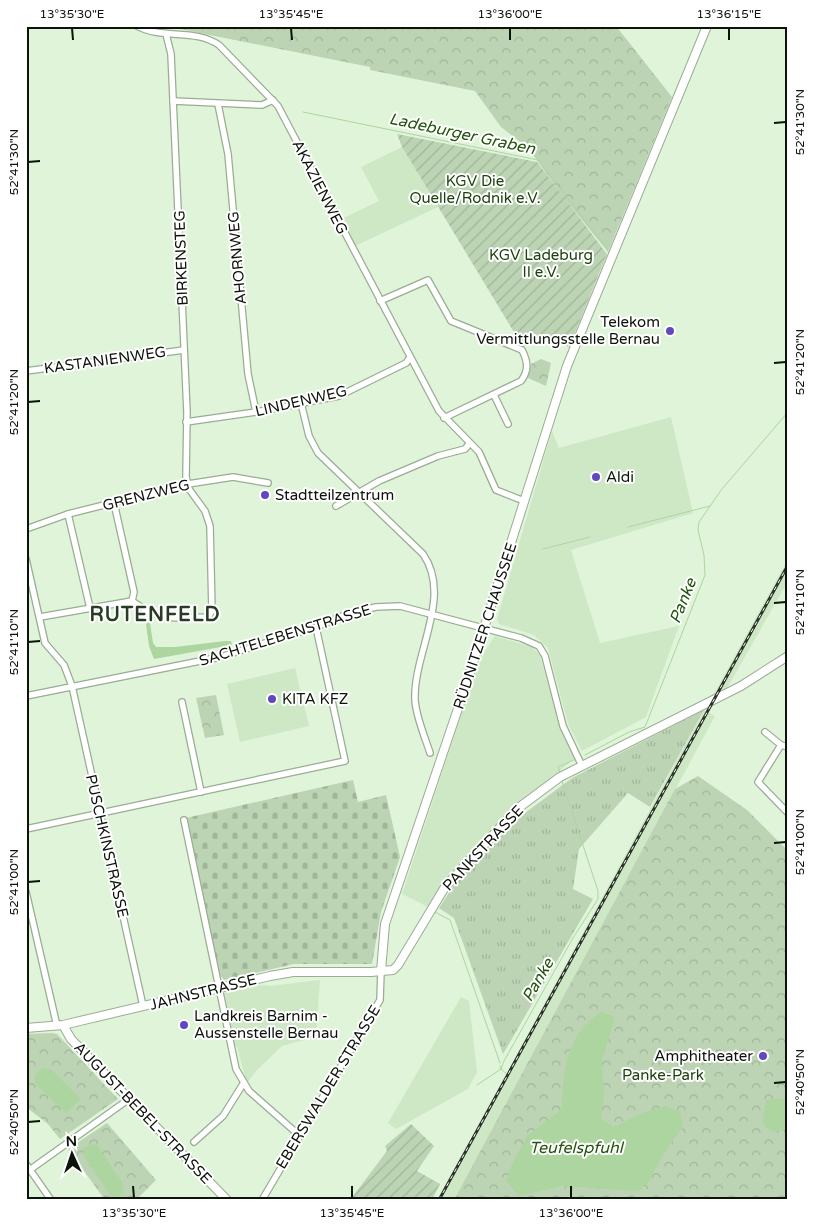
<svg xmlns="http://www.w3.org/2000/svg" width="814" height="1226" viewBox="0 0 814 1226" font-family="'Varela Round',sans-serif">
  <defs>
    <pattern id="grass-tufts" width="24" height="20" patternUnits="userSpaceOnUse" patternTransform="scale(1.25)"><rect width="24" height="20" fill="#bcd4b4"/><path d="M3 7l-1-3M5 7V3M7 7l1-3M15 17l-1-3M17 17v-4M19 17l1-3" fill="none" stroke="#a0b599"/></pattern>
    <pattern id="forest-crowns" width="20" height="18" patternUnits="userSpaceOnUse" patternTransform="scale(1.25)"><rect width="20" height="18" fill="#bcd4b4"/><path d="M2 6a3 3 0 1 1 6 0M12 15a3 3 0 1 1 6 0" fill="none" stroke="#a0b599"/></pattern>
    <pattern id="cemetery-stones" width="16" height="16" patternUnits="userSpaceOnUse" patternTransform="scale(1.25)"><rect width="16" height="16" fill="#bcd4b4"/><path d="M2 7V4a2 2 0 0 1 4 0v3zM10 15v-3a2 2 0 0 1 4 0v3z" fill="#a0b599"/></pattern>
    <pattern id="garden-furrows" width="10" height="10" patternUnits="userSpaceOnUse" patternTransform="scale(1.25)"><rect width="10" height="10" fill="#bcd4b4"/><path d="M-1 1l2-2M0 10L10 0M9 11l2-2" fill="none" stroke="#a0b599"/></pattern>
  </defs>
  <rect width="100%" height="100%" fill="#dff4d8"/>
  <g fill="#cee8c6">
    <polygon points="402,147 438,207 353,247 339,220 379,201 361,167"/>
    <polygon points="671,417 693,513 571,550 600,643 679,626 646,717 582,751 568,724 548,648 534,635 499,624 497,619 552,431 559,448"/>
    <polygon points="788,559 788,581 726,690 714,694"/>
    <polygon points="495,636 532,647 540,655 560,728 575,758 509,813 446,879 428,907 402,894 473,679 485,651"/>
    <polygon points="295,668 309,726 240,742 227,684"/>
    <polygon points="704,710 715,716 454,1200 438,1200"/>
    <polygon points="320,980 316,1037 282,1046 257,1070 247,1083 237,1047 234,1044 225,993 262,985 270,986"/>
    <polygon points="461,997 469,1001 477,1072 468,1089 396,1129 388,1123"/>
  </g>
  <polygon fill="url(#grass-tufts)" points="704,710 650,807 628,793 579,849 573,889 593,899 503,1054 454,918 439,908 454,885 517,819 572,778"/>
  <g fill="url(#forest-crowns)">
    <polygon points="165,26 616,26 672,97 608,252 564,198 528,148 501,127 475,91 370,70 370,67"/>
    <polygon points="541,359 551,363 546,386 528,378 531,364"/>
    <polygon points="216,695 224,735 205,738 196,698"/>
    <polygon points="698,776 747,810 788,851 788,1200 454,1200 675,789"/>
    <polygon points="52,1033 57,1034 118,1099 60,1139 48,1124 26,1107 26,1034"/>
    <polygon points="107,1123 156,1180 136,1200 105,1200 68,1149"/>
  </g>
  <polygon fill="url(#cemetery-stones)" points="353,780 358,802 386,795 400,857 381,912 372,964 294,964 224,980 218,972 186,818"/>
  <g fill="url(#garden-furrows)">
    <polygon points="397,134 537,162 607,254 569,347 546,336 523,347 402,147"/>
    <polygon points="411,1124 434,1146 417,1171 440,1184 432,1200 350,1200 387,1151 385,1146"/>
  </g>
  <g fill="#add5a0">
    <polygon points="148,622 150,623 153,643 156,647 175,647 225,641 231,641 232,645 154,659 149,646 146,624"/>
    <path d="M601 1012 615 1017 602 1061 604 1094 601 1119 614 1127 642 1113 665 1106 680 1111 683 1128 671 1142 655 1169 650 1181 637 1191 562 1186 519 1196 506 1181 512 1164 527 1136 562 1109C563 1069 566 1035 601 1012Z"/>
    <polygon points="43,1068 52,1070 79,1097 80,1100 66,1113 35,1083 35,1075"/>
    <path d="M771 1099H788V1130C776 1131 769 1133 762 1122L766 1100Z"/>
    <polygon points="92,1144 97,1145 122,1182 124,1193 116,1198 111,1196 85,1158 83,1148"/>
  </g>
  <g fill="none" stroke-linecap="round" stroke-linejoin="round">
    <g stroke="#add5a0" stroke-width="1">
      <polyline points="303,112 538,160 607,249"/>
      <polyline points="628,527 710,506"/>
      <polyline points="543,549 590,537"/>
      <polyline points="585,755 629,732 645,727 705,575 704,555 698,530 699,522 722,489 788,412"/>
      <polyline points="560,773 558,767 576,759"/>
      <polyline points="435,912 450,920 500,1063"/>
      <polyline points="508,1075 501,1069 504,1061 573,938 598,899 598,891 562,781"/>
      <polyline points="477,1085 501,1069 500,1066"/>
    </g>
    <defs>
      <g id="street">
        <path d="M137 26C164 40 194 28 219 45L278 106 439 411 479 452 496 490 524 501"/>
        <polyline points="173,101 262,105 273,100"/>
        <polyline points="218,104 228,154 248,374 256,412"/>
        <path d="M380 301 428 280 451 321 522 350C528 362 529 370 521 381L444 418"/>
        <polyline points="26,371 184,350"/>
        <polyline points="494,395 508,424"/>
        <path d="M301 403 309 436 318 453 423 554C453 597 413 653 415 700 416 717 425 737 430 753"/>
        <polyline points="186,422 256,412 339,396 406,363 409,359"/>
        <polyline points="114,503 134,592 132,601"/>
        <polyline points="336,506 379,481 438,456 465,449 469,444"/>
        <polyline points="68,514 90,608"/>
        <polyline points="26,529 68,514 188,484 233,477 268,483"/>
        <polyline points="26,559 45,643 64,665 72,686 143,1006"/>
        <path d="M40 617 132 601C161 622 174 618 208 617L212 611 210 526 205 511 189 489 186 477 187 412 171 54 166 34"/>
        <polyline points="26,696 220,657 316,627 347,614 376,607 400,606 521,638 539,646 545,656 563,726 582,766"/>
        <polyline points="182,702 201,792"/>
        <polyline points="765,732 781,745 788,747"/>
        <polyline points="781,745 758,782 788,813"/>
        <polyline points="184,820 236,1069 249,1091 300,1136"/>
        <polyline points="26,829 345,761 316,627"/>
        <polyline points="26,892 57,1026"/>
        <polyline points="194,1142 223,1116 243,1084"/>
        <polyline points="26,1164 51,1200"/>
        <polyline points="31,1169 129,1099"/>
        <polyline points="262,1200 380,1000 381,971"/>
      </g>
      <g id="secondary">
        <polyline points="381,971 385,924 466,685 567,366 707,26"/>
        <polyline points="63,1025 71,1039 227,1200"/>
        <polyline points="26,1028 63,1025 270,976 293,972 371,972 393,970 398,965 445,887 517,809 560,777 741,686 788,656"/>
      </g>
    </defs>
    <use href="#street" stroke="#99ad93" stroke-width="8"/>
    <use href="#secondary" stroke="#99ad93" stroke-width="10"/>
    <use href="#street" stroke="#fff" stroke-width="5.5"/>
    <use href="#secondary" stroke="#fff" stroke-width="8"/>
    <defs>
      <polyline id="rail" points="439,1200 788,565"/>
    </defs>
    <use href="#rail" stroke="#2a3327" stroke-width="3"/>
    <use href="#rail" stroke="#fff" stroke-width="1" stroke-dasharray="4" stroke-linecap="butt"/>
  </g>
  <path fill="none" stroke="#0c130a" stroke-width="2" d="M72 28 73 40M291 28 292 40M510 28V40M729 28V40M774 123 786 122M28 162 40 161M774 363 786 362M28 402 40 401M774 603 786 602M28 642 40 641M774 843 786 842M28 882 40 881M774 1083 786 1082M28 1122 40 1121M133 1186 134 1198M352 1186V1198M571 1186V1198"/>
  <g fill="#6147c0" stroke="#fff" stroke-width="2">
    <circle cx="670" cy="331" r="5"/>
    <circle cx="596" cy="477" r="5"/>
    <circle cx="265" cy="495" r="5"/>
    <circle cx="272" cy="699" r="5"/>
    <circle cx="184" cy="1025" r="5"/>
    <circle cx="763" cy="1056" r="5"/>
  </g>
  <g text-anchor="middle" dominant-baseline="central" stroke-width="4" stroke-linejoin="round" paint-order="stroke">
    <g font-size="15" fill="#1c410d" stroke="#fff">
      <text x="475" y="181">KGV Die<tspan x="475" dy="17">Quelle/Rodnik e.V.</tspan></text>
      <text x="541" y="255">KGV Ladeburg<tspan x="541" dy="17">II e.V.</tspan></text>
      <text x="663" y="1075">Panke-Park</text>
    </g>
    <g font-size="15" fill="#0c130a" stroke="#fff">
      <text transform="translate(320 187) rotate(63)">AKAZIENWEG</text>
      <text transform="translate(181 258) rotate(-92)">BIRKENSTEG</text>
      <text transform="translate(237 258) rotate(-95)">AHORNWEG</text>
      <text transform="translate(105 360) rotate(-8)">KASTANIENWEG</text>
      <text transform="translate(301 401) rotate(-13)">LINDENWEG</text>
      <text transform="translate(146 495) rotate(-14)">GRENZWEG</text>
      <text transform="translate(485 626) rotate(-72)">RÜDNITZER CHAUSSEE</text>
      <text transform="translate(285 635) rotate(-17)">SACHTELEBENSTRASSE</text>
      <text transform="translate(107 846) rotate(77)">PUSCHKINSTRASSE</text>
      <text transform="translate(483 848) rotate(-47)">PANKSTRASSE</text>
      <text transform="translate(203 992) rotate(-14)">JAHNSTRASSE</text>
      <text transform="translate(328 1087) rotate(-59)">EBERSWALDER STRASSE</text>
      <text transform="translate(143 1113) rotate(46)">AUGUST-BEBEL-STRASSE</text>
    </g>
    <g font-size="15" fill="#0c130a" stroke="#fff" text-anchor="start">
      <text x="660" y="322" text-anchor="end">Telekom<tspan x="660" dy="17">Vermittlungsstelle Bernau</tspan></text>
      <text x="606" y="477">Aldi</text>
      <text x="275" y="495">Stadtteilzentrum</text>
      <text x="282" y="699">KITA KFZ</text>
      <text x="194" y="1016">Landkreis Barnim -<tspan x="194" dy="17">Aussenstelle Bernau</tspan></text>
      <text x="753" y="1056" text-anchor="end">Amphitheater</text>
    </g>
    <g font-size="16" font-style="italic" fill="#23540d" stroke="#fff">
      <text transform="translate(462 134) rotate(12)">Ladeburger Graben</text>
      <text transform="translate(683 601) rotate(-68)">Panke</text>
      <text transform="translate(538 980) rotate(-60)">Panke</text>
      <text x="576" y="1148">Teufelspfuhl</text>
    </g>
    <g font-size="20" font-weight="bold" letter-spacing="1" fill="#2a3b25" stroke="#fff">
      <text x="155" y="615">RUTENFELD</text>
    </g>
  </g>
  <rect width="814" height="1226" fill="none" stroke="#ffffff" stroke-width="55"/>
  <g transform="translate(72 1154) rotate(357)" stroke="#ffffff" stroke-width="4" paint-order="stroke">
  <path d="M0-4L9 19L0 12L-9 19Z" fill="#0c130a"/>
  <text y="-8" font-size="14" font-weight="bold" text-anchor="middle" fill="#0c130a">N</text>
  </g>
  <rect x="28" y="28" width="758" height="1170" fill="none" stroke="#0c130a" stroke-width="2"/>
  <g font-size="12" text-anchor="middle" fill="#0c130a">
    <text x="72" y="18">13°35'30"E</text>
    <text x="291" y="18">13°35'45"E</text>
    <text x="510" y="18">13°36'00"E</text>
    <text x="729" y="18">13°36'15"E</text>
    <text transform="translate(800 122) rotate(-90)" y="4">52°41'30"N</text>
    <text transform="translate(14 162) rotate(-90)" y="4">52°41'30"N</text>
    <text transform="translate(800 362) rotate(-90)" y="4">52°41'20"N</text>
    <text transform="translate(14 402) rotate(-90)" y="4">52°41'20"N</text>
    <text transform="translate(800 602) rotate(-90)" y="4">52°41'10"N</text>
    <text transform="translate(14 642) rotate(-90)" y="4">52°41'10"N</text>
    <text transform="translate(800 842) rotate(-90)" y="4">52°41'00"N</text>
    <text transform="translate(14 882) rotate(-90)" y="4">52°41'00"N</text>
    <text transform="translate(800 1082) rotate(-90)" y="4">52°40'50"N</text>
    <text transform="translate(14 1122) rotate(-90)" y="4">52°40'50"N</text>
    <text x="134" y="1217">13°35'30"E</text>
    <text x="352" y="1217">13°35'45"E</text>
    <text x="571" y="1217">13°36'00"E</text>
  </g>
</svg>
